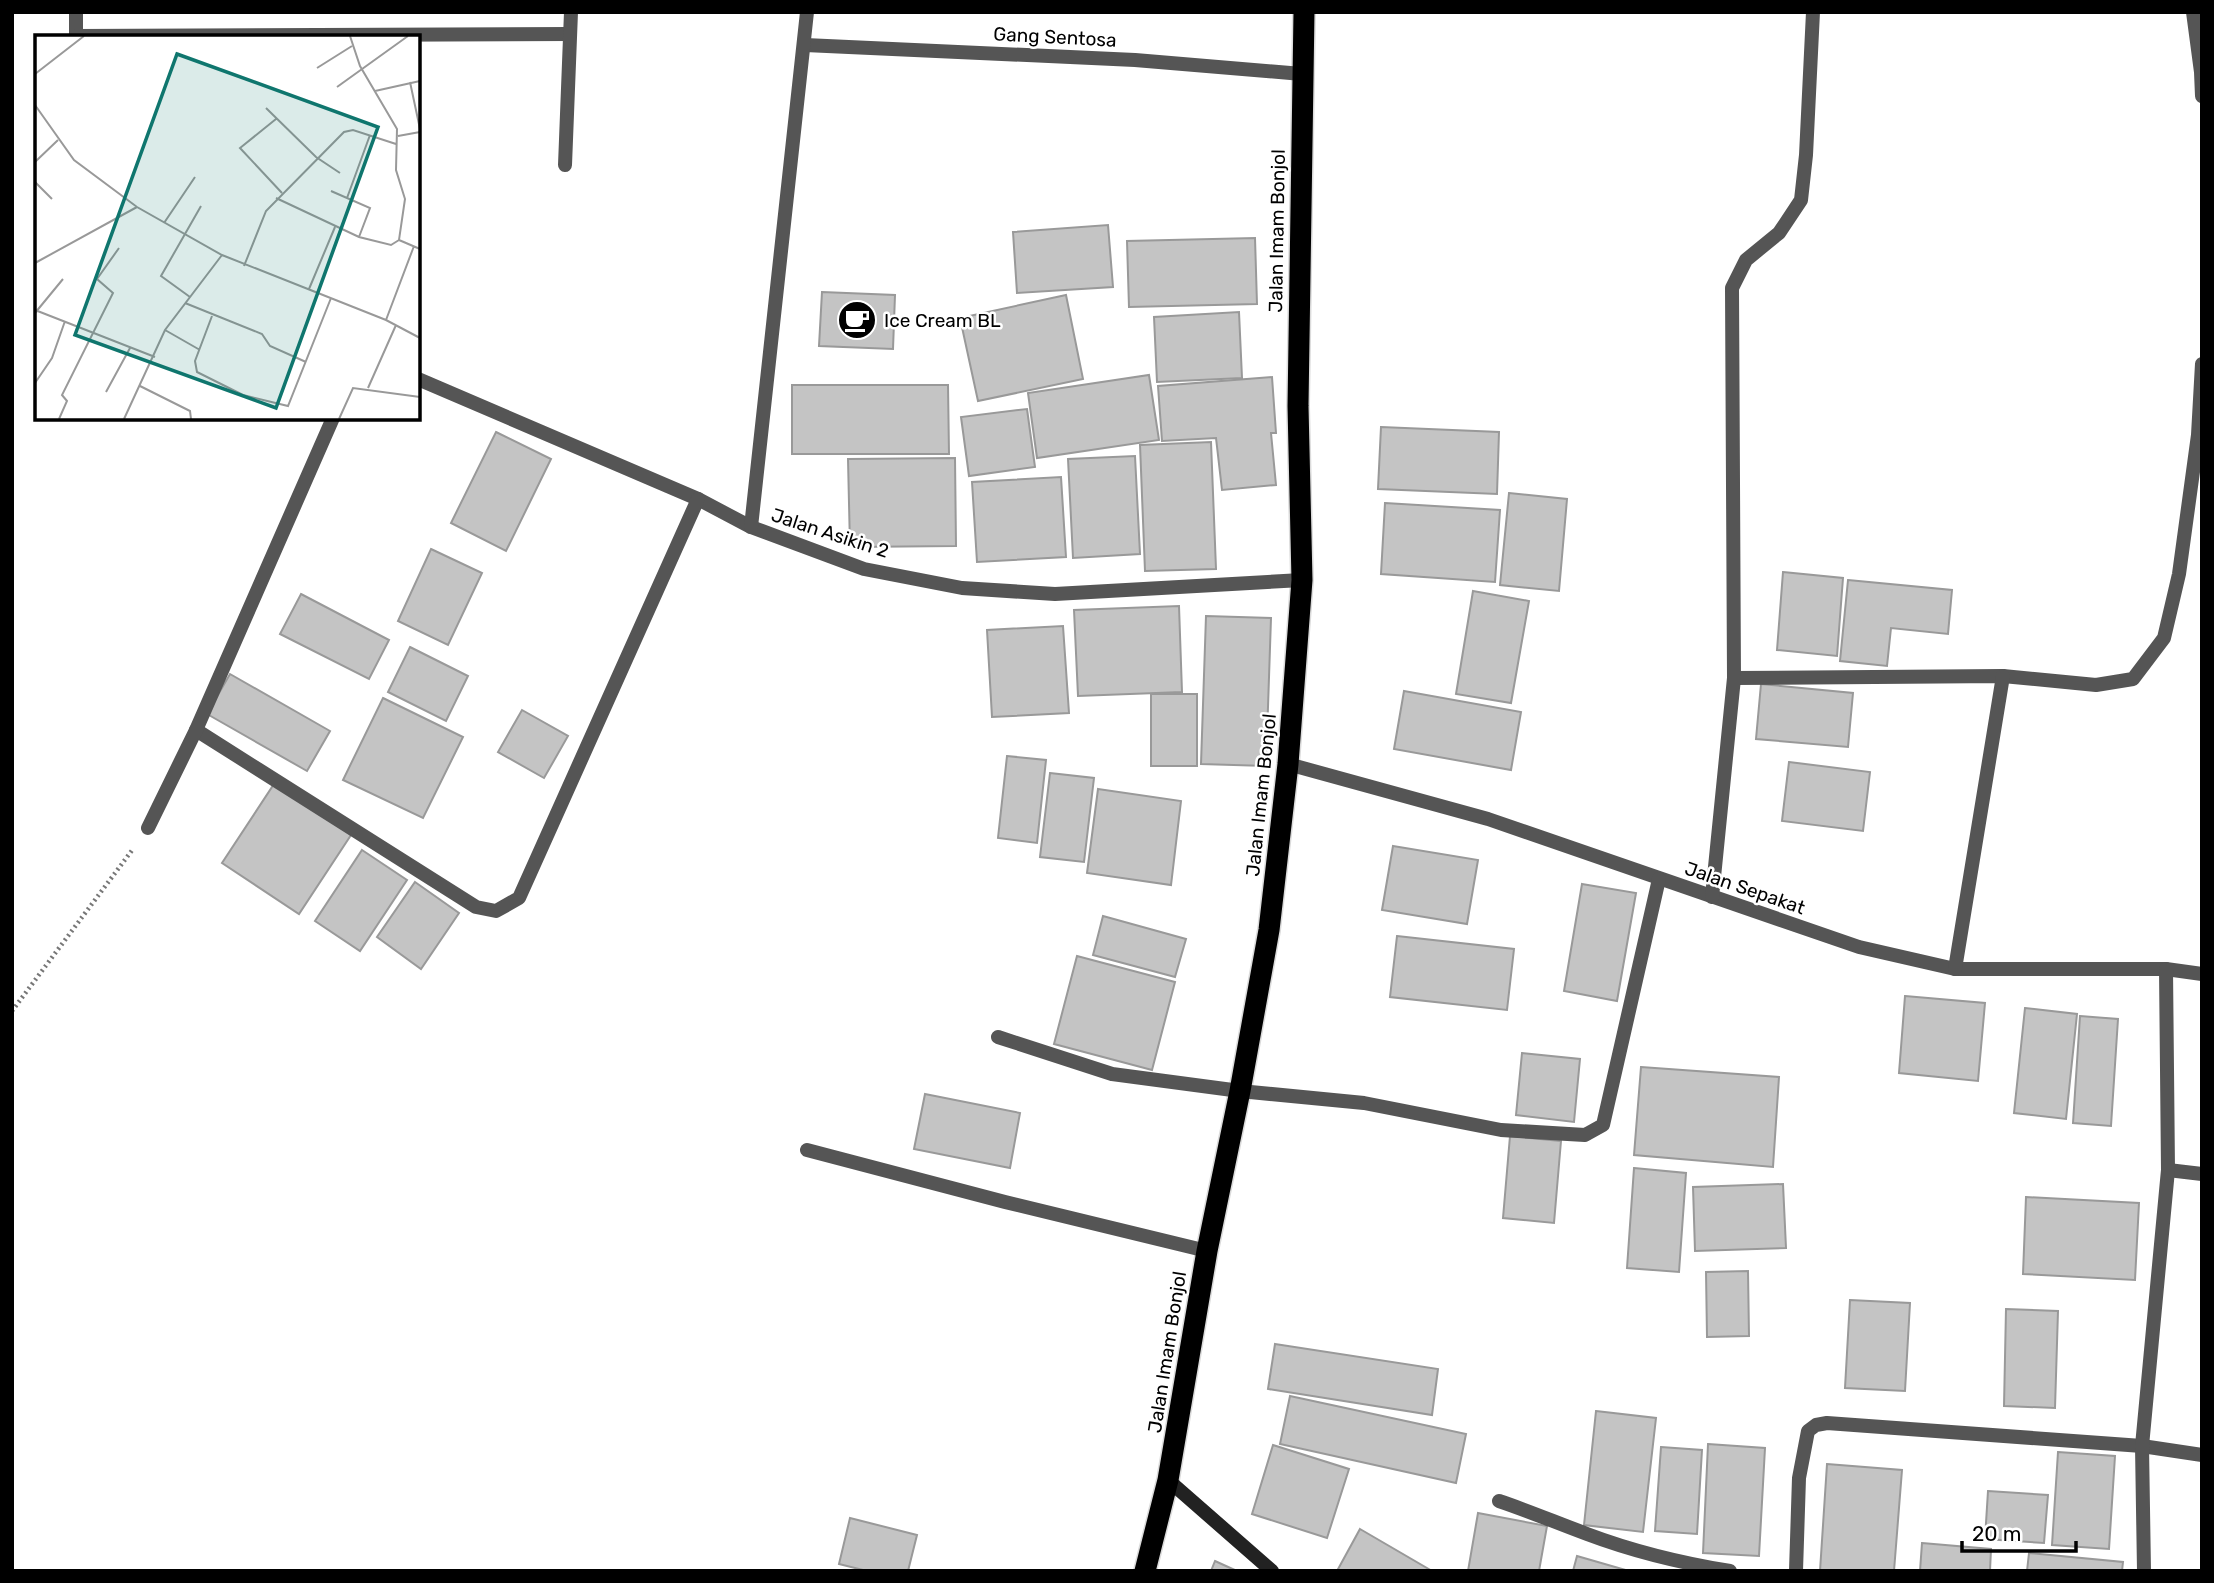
<svg xmlns="http://www.w3.org/2000/svg" width="2214" height="1583" viewBox="0 0 2214 1583" font-family="Rubik,sans-serif">
  <rect width="100%" height="100%" fill="#fff"/>
  <g fill="#c4c4c4" stroke="#999" stroke-width="2">
    <polygon points="1108,225 1113,287 1017,293 1013,232"/>
    <polygon points="1255,238 1257,304 1129,307 1127,241"/>
    <polygon points="822,292 895,295 893,349 819,346"/>
    <polygon points="1066,295 1083,379 978,401 960,318"/>
    <polygon points="1239,312 1242,378 1157,382 1154,317"/>
    <polygon points="1149,375 1159,440 1037,458 1028,393"/>
    <polygon points="1272,377 1276,433 1271,433 1276,485 1222,490 1216,438 1162,441 1158,386"/>
    <polygon points="792,385 948,385 949,454 792,454"/>
    <polygon points="1027,409 1035,467 969,476 961,417"/>
    <polygon points="1381,427 1499,432 1497,494 1378,489"/>
    <polygon points="496,432 551,459 506,551 451,523"/>
    <polygon points="1211,442 1216,569 1145,571 1140,445"/>
    <polygon points="1135,456 1140,554 1073,558 1068,459"/>
    <polygon points="955,458 956,546 850,547 848,459"/>
    <polygon points="1061,477 1066,557 977,562 972,482"/>
    <polygon points="1509,493 1567,499 1559,591 1500,585"/>
    <polygon points="1385,503 1500,510 1495,582 1381,574"/>
    <polygon points="431,549 482,573 448,645 398,621"/>
    <polygon points="1783,572 1843,578 1837,656 1777,650"/>
    <polygon points="1848,580 1952,590 1948,634 1891,628 1887,666 1840,661"/>
    <polygon points="1473,591 1529,601 1511,703 1456,694"/>
    <polygon points="301,594 389,640 369,679 280,634"/>
    <polygon points="1179,606 1182,692 1078,696 1074,610"/>
    <polygon points="1206,616 1271,618 1266,766 1201,764"/>
    <polygon points="1063,626 1069,713 992,717 987,630"/>
    <polygon points="410,647 468,676 446,721 388,692"/>
    <polygon points="230,674 330,731 307,771 207,714"/>
    <polygon points="1761,684 1853,693 1848,747 1756,739"/>
    <polygon points="1404,691 1521,712 1511,770 1394,749"/>
    <rect x="1151" y="694" width="46" height="72"/>
    <polygon points="383,698 463,737 423,818 343,780"/>
    <polygon points="522,710 568,736 544,778 498,752"/>
    <polygon points="1007,756 1046,760 1037,843 998,838"/>
    <polygon points="1789,762 1870,772 1863,831 1782,821"/>
    <polygon points="1050,773 1094,778 1084,862 1040,857"/>
    <polygon points="274,784 351,835 299,914 222,863"/>
    <polygon points="1098,789 1181,801 1171,885 1087,873"/>
    <polygon points="1393,846 1478,860 1467,924 1382,910"/>
    <polygon points="362,850 407,880 360,951 315,921"/>
    <polygon points="415,882 459,913 421,969 377,937"/>
    <polygon points="1582,884 1636,893 1617,1001 1564,991"/>
    <polygon points="1103,916 1186,939 1175,977 1093,955"/>
    <polygon points="1397,936 1514,949 1507,1010 1390,997"/>
    <polygon points="1077,956 1175,982 1152,1070 1054,1044"/>
    <polygon points="1905,996 1985,1003 1978,1081 1899,1073"/>
    <polygon points="2025,1008 2077,1014 2066,1119 2014,1113"/>
    <polygon points="2080,1016 2118,1019 2111,1126 2073,1123"/>
    <polygon points="1522,1053 1580,1059 1574,1122 1516,1115"/>
    <polygon points="1641,1067 1779,1077 1773,1167 1634,1155"/>
    <polygon points="925,1094 1020,1113 1010,1168 914,1149"/>
    <polygon points="1510,1136 1561,1141 1554,1223 1503,1218"/>
    <polygon points="1634,1168 1686,1173 1679,1272 1627,1268"/>
    <polygon points="1783,1184 1786,1248 1695,1251 1693,1187"/>
    <polygon points="2026,1197 2139,1203 2135,1280 2023,1274"/>
    <polygon points="1748,1271 1749,1336 1707,1337 1706,1272"/>
    <polygon points="1850,1300 1910,1303 1905,1391 1845,1388"/>
    <polygon points="2006,1309 2058,1311 2055,1408 2004,1406"/>
    <polygon points="1275,1344 1438,1369 1432,1415 1268,1389"/>
    <polygon points="1290,1396 1466,1434 1456,1483 1280,1444"/>
    <polygon points="1596,1411 1656,1418 1643,1532 1584,1525"/>
    <polygon points="1708,1444 1765,1448 1759,1556 1703,1553"/>
    <polygon points="1273,1445 1349,1469 1327,1538 1252,1514"/>
    <polygon points="1661,1447 1702,1450 1697,1534 1655,1531"/>
    <polygon points="2058,1452 2115,1456 2109,1549 2052,1545"/>
    <polygon points="1827,1464 1902,1470 1894,1571 1820,1571"/>
    <polygon points="1988,1491 2048,1495 2044,1543 1985,1539"/>
    <polygon points="1478,1513 1547,1526 1539,1571 1468,1571"/>
    <polygon points="850,1518 917,1535 908,1571 867,1571 839,1564"/>
    <polygon points="1360,1529 1432,1571 1337,1571"/>
    <polygon points="1922,1543 1991,1549 1990,1571 1920,1571"/>
    <polygon points="2029,1553 2123,1562 2122,1571 2027,1571"/>
    <polygon points="1577,1556 1629,1571 1573,1571"/>
    <polygon points="1215,1561 1237,1571 1211,1571"/>
  </g>
  <g fill="none" stroke-linecap="round" stroke-linejoin="round">
    <defs>
      <polyline id="highway" points="1145,1571 1168,1480 1207,1251 1240,1091 1269,930 1288,764 1302,580 1298,406 1304,12"/>
    </defs>
    <use href="#highway" stroke="#dbdbdb" stroke-width="24"/>
    <polyline stroke="#777" stroke-width="4.5" stroke-dasharray="2 3.5" stroke-linecap="butt" points="12,1011 133,849"/>
    <g stroke="#555" stroke-width="14">
      <polyline points="76,12 76,37"/>
      <polyline points="2193,12 2201,72 2202,96"/>
      <polyline points="76,36 570,34"/>
      <polyline points="805,45 1135,60 1302,74"/>
      <polyline points="565,165 571,12"/>
      <polyline points="418,379 698,499 751,527 864,569 962,588 1055,594 1302,580"/>
      <polyline points="751,527 807,12"/>
      <polyline points="1734,678 2003,676 2096,685 2133,679 2164,638 2179,574 2198,435 2202,364"/>
      <polyline points="196,730 476,907 496,911 519,898 698,499"/>
      <polyline points="1288,764 1488,819 1859,947 1955,969 2166,969 2202,974"/>
      <polyline points="148,828 196,730 333,418"/>
      <polyline points="1712,897 1734,678 1732,288 1746,260 1779,233 1801,200 1806,155 1813,12"/>
      <polyline points="1955,969 2003,676"/>
      <polyline points="998,1037 1112,1074 1240,1091 1364,1103 1501,1130 1585,1135 1603,1125 1659,879"/>
      <polyline points="807,1150 1005,1202 1207,1251"/>
      <polyline points="2168,1170 2202,1174"/>
      <path d="M1499 1501C1529 1511 1557 1523 1587 1534 1632 1551 1681 1563 1730 1571"/>
      <polyline points="1796,1571 1799,1478 1808,1431 1816,1425 1827,1423 2142,1446 2202,1455"/>
      <polyline points="2144,1571 2142,1446 2168,1170 2166,969"/>
    </g>
    <polyline stroke="#222" stroke-width="14" points="1168,1480 1272,1571"/>
    <use href="#highway" stroke="#000" stroke-width="21"/>
  </g>
  <defs>
    <symbol id="cafe-disc" viewBox="-11 -11 22 22"><circle r="9.5" fill="#000" stroke="#fff"/><path d="M-5.5-4.5H6V0H3Q3 3.5 0 3.5H-2.5Q-5.5 3.5-5.5 0ZM3-3.2v2h1.7v-2ZM-6 4.5H4V6H-6Z" fill="#fff"/></symbol>
  </defs>
  <g fill-rule="evenodd">
    <use href="#cafe-disc" x="835" y="298" width="44" height="44"/>
  </g>
  <g text-anchor="middle" dominant-baseline="central" stroke-width="5" stroke-linejoin="round" paint-order="stroke">
    <g font-size="19" fill="#000" stroke="#fff">
      <text transform="translate(1055 37) rotate(3)">Gang Sentosa</text>
      <text transform="translate(1277 231) rotate(-89)">Jalan Imam Bonjol</text>
      <text transform="translate(830 533) rotate(18)">Jalan Asikin 2</text>
      <text transform="translate(1261 795) rotate(-84)">Jalan Imam Bonjol</text>
      <text transform="translate(1745 888) rotate(19)">Jalan Sepakat</text>
      <text transform="translate(1167 1352) rotate(-81)">Jalan Imam Bonjol</text>
    </g>
    <g font-size="19" fill="#000" stroke="#fff" text-anchor="start">
      <text x="884" y="320">Ice Cream BL</text>
    </g>
  </g>
  <g transform="translate(35 35)">
    <rect width="385" height="385" fill="#fff"/>
    <path fill="none" stroke="#999" stroke-width="2" d="M282 33 317 11M0 39 49 1M375 47 385 94M302 52 373 1M340 56 385 46M0 70 39 125 102 172 187 220 351 285 385 303M231 73 281 122 305 138M241 84 205 113 247 158M363 101 385 97M0 127 23 105M0 147 17 164M296 156 335 173 324 202M241 163 324 202 356 210 364 205 370 164 361 135 362 94 325 31 315 1M312 163 335 100M129 188 160 142M364 205 385 214M0 228 102 172M209 231 231 176 309 97 318 95 361 109M274 254 300 192M155 262 126 241 166 171M150 268 227 299 235 311 271 327M0 275 120 322M0 278 28 244M177 281 160 326 162 337 208 360 253 371 296 263M351 285 379 211M130 295 165 315M0 348 17 323 30 286M105 351 155 376 156 384M333 353 361 290M71 357 95 313M24 384 32 366 27 360 78 258 62 244 84 213M89 384 130 295 187 220M304 384 318 353 385 362"/>
    <path fill="#0f766e" fill-opacity="0.15" stroke="#0f766e" stroke-width="3.5" d="M142 19 343 92 241 373 40 300Z"/>
    <rect width="385" height="385" fill="none" stroke="#000" stroke-width="3.5"/>
  </g>
  <rect width="2214" height="1583" fill="none" stroke="#000000" stroke-width="28"/>
  <path d="M1962 1541v10h114v-10" fill="none" stroke="#000000" stroke-width="3.5"/>
  <text x="1972" y="1541" font-size="21" fill="#000000" stroke="#ffffff" stroke-width="5" paint-order="stroke">20 m</text>
</svg>
